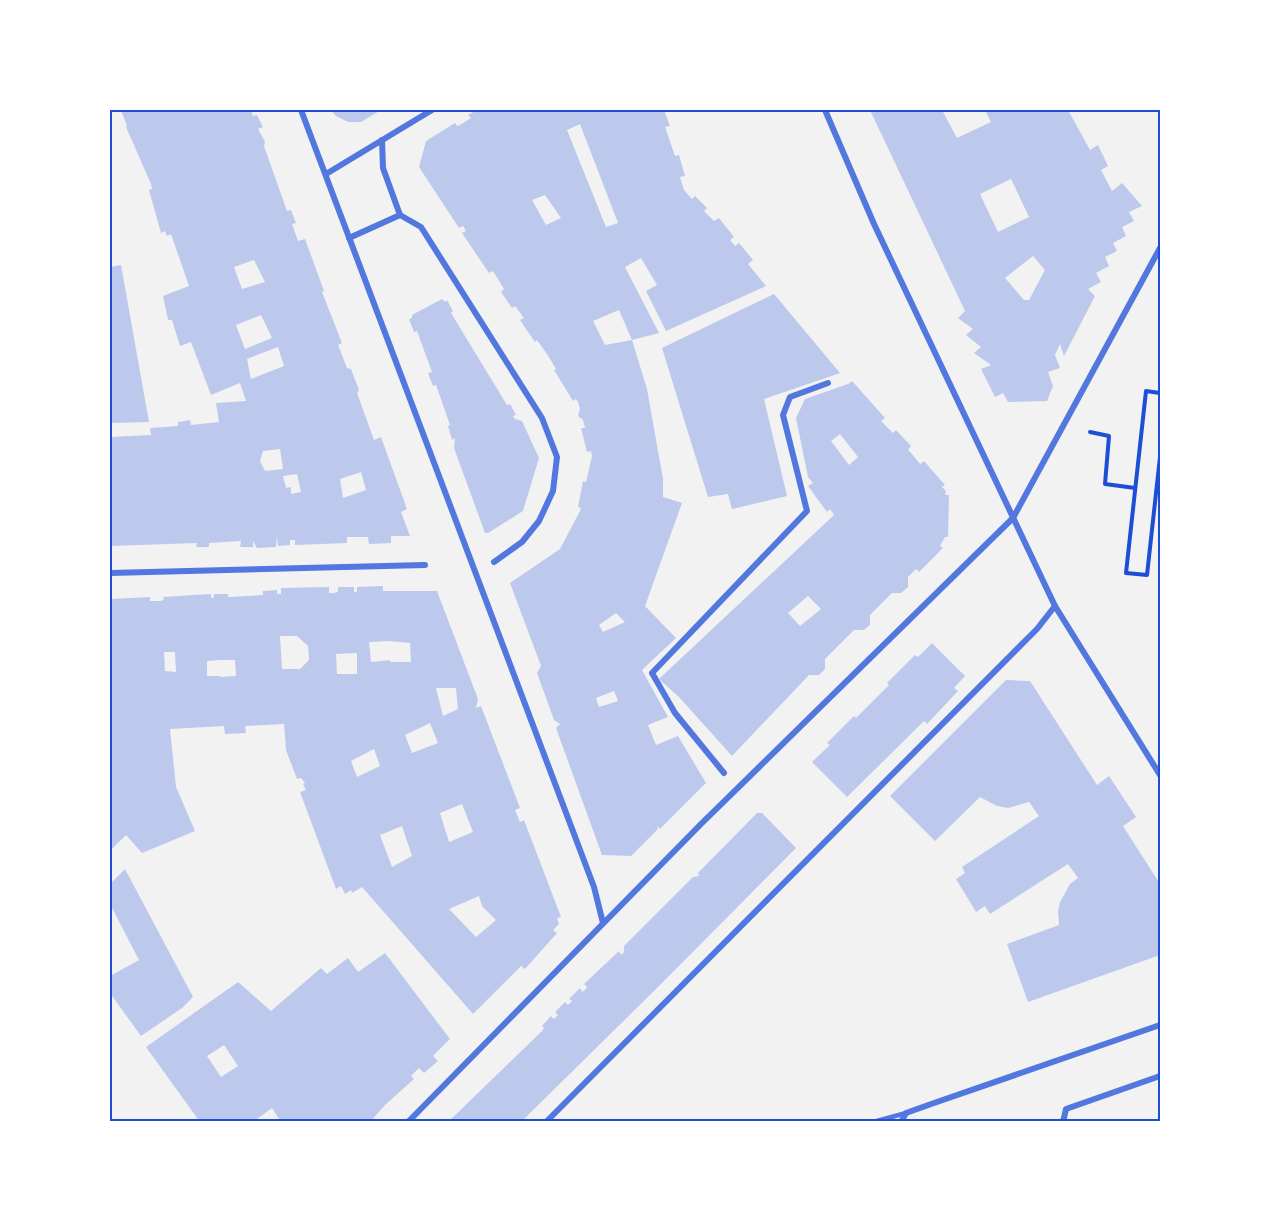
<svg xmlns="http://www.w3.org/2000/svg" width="1270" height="1231" viewBox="0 0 1270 1231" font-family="Literata,serif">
  <rect width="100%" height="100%" fill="#f2f2f2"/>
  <g fill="#bdc9ec" fill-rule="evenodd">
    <path d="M121 110H255L251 111 253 116 257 115 263 127 258 129 265 142 264 146 287 211 291 210 296 223 292 224 298 241 305 239 324 291 322 292 342 343 338 345 347 368 351 369 359 390 357 393 374 440 381 437 407 509 401 512 410 536H391V543L369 544 368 537H347V543L295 545V540H290V545L278 546 277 536 276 547 257 548 253 541V547H240L241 541 209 543V547H196L197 543 110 546V437L151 435 150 428 178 426V422L190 420 191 425 219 422 216 403 246 401 240 383 211 395 191 342 180 346 172 320H168L163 296 189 286 171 234 167 236 165 231 161 233 149 190 152 189 151 184 126 127 127 126ZM254 260 265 282 242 289 234 267ZM261 315 272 338 245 349 236 325ZM278 347 284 366 251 379 247 359ZM280 449 283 469 265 471 260 461 263 451ZM361 472 366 490 343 498 340 479ZM297 474 301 492 291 494V487L286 488 283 476Z"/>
    <polygon points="331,110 381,110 361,122 348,122 336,116"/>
    <path d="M477 110H664L670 126 665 127 675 156 679 155 685 176 680 177 684 190 692 199 695 196 707 208 704 211 714 221 719 218 734 237 730 240 735 246 739 243 753 260 748 264 766 286 666 331 646 291 657 285 641 258 625 267 659 333 632 340 647 389 663 479V497L682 503 645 606 676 638 642 670 668 717 648 725 656 745 678 736 706 783 660 829 658 826 657 830 631 856 602 855 556 728 560 724 554 720 537 673 541 666 510 583 560 549 580 511 581 508 578 507 583 481 586 482 592 456 591 451 587 452 581 428H585L583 420 578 416 580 409 578 402 576 399 573 401 554 370 556 369 547 354 537 340 535 342 520 320 524 318 515 306 512 308 501 292 504 289 493 271 489 273 462 233 466 231 463 226 459 228 419 167 426 141 455 123 457 126 460 125 471 118 468 115ZM580 124 618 223 606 227 567 130ZM545 195 561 218 546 225 532 200ZM619 310 632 340 605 345 593 321ZM616 613 625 622 603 632 599 625ZM614 691 618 701 599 707 596 698Z"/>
    <path d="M870 110H942L957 138 991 122 985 110H1068L1090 150 1098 145 1108 166 1101 170 1112 191 1122 183 1142 206 1129 212 1134 221 1122 227 1126 236 1113 243 1117 251 1105 257 1109 266 1096 273 1101 282 1088 289 1095 296 1064 356 1060 344 1055 355 1060 368 1048 372 1053 386 1047 401 1008 402 1003 393 995 397 981 369 991 365 974 353 981 347 966 335 973 329 958 318 965 311ZM1011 179 1029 217 998 232 980 194ZM1033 256 1045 270 1029 300H1024L1005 278Z"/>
    <polygon points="121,265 149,422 110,423 110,267"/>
    <polygon points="774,294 840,373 764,399 787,496 732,509 728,494 708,497 662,348"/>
    <polygon points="442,299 445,302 447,300 453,311 451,313 507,405 510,404 516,415 513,416 515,419 522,421 539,458 523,511 488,533 485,533 454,448 455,438 452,440 448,426 450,425 436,385 433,386 428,373 432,372 417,331 414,332 409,319 412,318 412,315"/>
    <path d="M852 381 885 418 881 421 893 433 896 430 911 446 908 450 911 453 920 464 924 461 945 485 942 487 946 491 945 495H949L948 537H945L940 546 943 548 919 572 916 569 908 577V587L901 593H892L870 615V625L864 630H854L825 659V669L819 675H809L732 756 679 697 659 679 834 515 830 509 827 512 808 486 813 483 808 477 796 418 805 399 848 384ZM840 434 858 457 849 465 831 441ZM808 596 821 609 800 626 788 613Z"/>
    <path d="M383 586V591H437L478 699 476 708 481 706 520 808 515 810 520 822 524 820 561 917 557 918 559 924 553 930 557 933 525 969 521 966 473 1014 362 887 352 893 351 890 345 894 341 886 336 889 300 792 306 790 303 784 305 783 301 778 297 779 286 750 284 724 245 726 246 733 225 734 224 726 170 729 176 787 195 831 142 853 126 835 110 851V599L150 597V601H160L164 600 163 597 211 594V598L214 597V594H228V597L263 595V591L277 590V594H281V588L329 587V593H334L338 592V587H354V592H357V587ZM280 636H297L308 646 309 660 300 669H282ZM389 641 410 643 411 662H390V660L371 662 369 642ZM164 652H175L176 672 165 671ZM357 653V674H337L336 654ZM219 660H235L236 676 220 677V676H207V661ZM436 688H456L458 709 443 716ZM430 723 438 743 412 753 405 735ZM374 749 380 766 357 777 351 761ZM462 804 473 832 449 842 440 813ZM402 826 412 856 392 867 380 835ZM479 896 482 906 496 920 476 937 449 909Z"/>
    <polygon points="932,643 965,676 954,688 958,691 927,724 924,721 847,797 812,762 830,745 827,743 854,716 856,718 889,685 887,683 915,655 918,657"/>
    <polygon points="1006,680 1030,681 1097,785 1109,776 1136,817 1123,826 1160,884 1160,955 1028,1002 1007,944 1059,925 1058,911 1060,902 1070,884 1078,878 1068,864 990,914 985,906 976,912 956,879 965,873 962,867 1039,816 1029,802 1008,808 997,806 980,797 935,841 890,796"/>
    <polygon points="757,813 762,813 796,848 658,987 521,1122 448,1122 542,1031 544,1028 542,1026 551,1016 554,1019 558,1015 555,1012 565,1002 568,1005 572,1001 569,999 580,988 582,992 585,990 587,987 584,984 619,951 621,955 624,952 624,946 693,877 699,876 698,873"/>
    <polygon points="125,869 193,997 182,1008 141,1036 110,993 110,976 139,960 110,904 110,884"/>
    <path d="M385 953 450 1039 433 1056 438 1061 424 1073 419 1068 411 1076 414 1079 385 1105 370 1122H281L272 1108 253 1122H200L146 1047 238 982 271 1011 321 968 327 974 348 958 358 972ZM224 1045 238 1066 221 1077 207 1056Z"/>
  </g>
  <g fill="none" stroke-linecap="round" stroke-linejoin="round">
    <g stroke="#1d4ed8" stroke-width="4">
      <polyline points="1160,393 1146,391 1126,573 1147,575 1160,457"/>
      <polyline points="1090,432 1109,436 1105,484 1135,488"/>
    </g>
    <polyline stroke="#5277de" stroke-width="4.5" points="873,1122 906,1113"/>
    <g stroke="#5277de" stroke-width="6">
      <polyline points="301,110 594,887 603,923"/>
      <polyline points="825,110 874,224 1055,606 1160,775"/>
      <polyline points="382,140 383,168 400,215"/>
      <polyline points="326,174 432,110"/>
      <polyline points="349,238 400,215 421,227 542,418 557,457 553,491 539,521 522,542 494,562"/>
      <polyline points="110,573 425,565"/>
      <polyline points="724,773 675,713 652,673 807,511 783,415 790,397 828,383"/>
      <polyline points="408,1122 701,824 1013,518 1160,248"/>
      <polyline points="546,1122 1037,629 1055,606"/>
      <polyline points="901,1122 906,1113 934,1103 1160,1025"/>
      <polyline points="1063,1122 1066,1109 1160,1076"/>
    </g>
  </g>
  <rect width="1270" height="1231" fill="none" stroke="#ffffff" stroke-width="222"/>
  <rect x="111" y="111" width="1048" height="1009" fill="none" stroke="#1d4ed8" stroke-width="2"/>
</svg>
